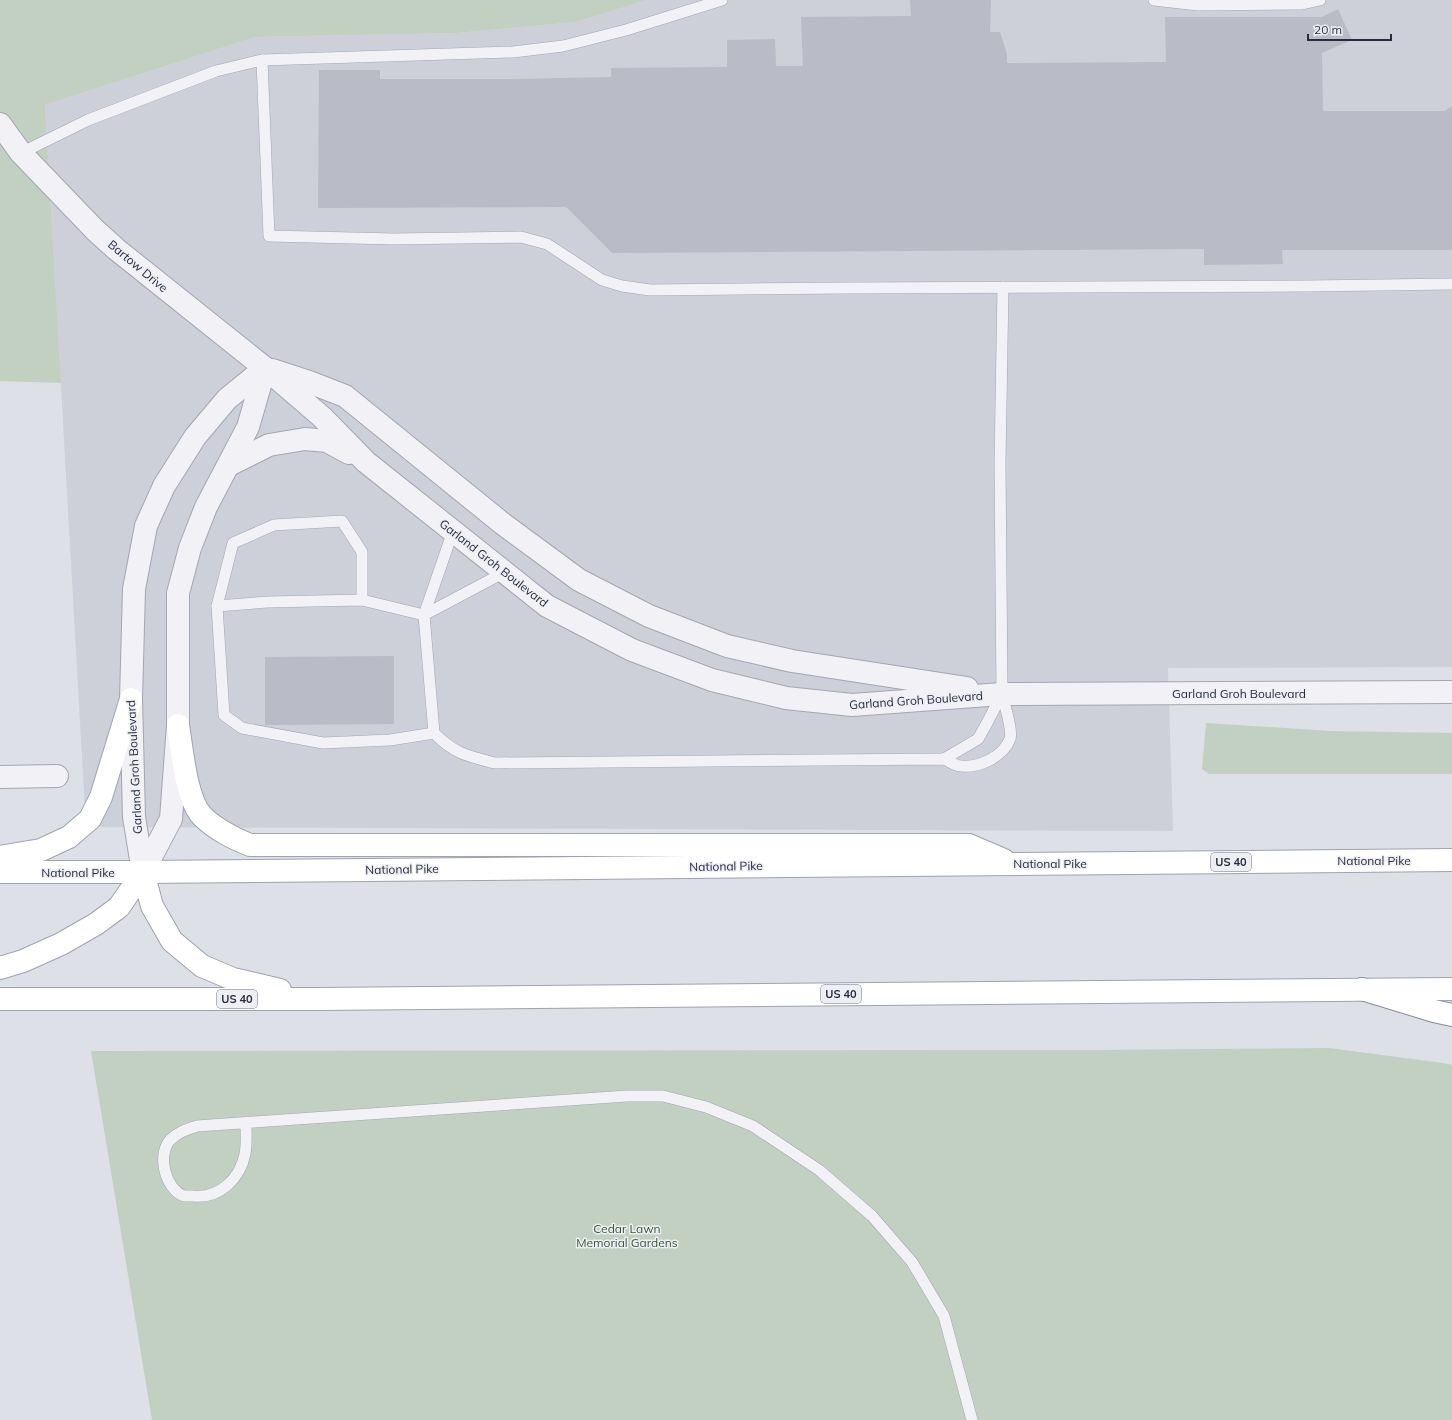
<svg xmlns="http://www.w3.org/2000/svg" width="1452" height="1420" viewBox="0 0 1452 1420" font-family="Mulish,sans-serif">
  <rect width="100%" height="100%" fill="#dee0e7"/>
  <polygon fill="#cdcfd9" points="647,0 1452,0 1452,667 1168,668 1173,831 86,827 45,105 255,37 457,33 576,22"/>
  <g fill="#c1d0c0">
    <polygon points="0,0 647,0 576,22 457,33 255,37 45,105 61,383 0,381"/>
    <polygon points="1206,723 1331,731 1452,733 1452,774 1209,774 1202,769"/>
    <polygon points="1329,1048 1443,1063 1452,1065 1452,1420 152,1420 91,1051 1089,1050"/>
  </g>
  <g fill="#b9bbc6">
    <polygon points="910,0 991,0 990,32 1000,32 1007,54 1007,63 1166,62 1165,17 1322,17 1338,9 1352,40 1322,53 1323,111 1445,111 1452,106 1452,250 1282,250 1283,264 1204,265 1204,249 612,253 566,207 318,208 319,70 380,70 380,79 514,79 611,77 611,68 727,67 727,40 775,39 776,66 803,66 801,17 911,16"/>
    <polygon points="394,656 394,724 265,725 265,657"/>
  </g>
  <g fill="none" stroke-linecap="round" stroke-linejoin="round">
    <defs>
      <g id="service">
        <polyline points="1154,0 1198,5 1302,4 1320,0"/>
        <polyline points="262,60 513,52 563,46 626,30 722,0"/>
        <polyline points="21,153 88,120 216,71 262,60 269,236 394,239 521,237 547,244 602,280 622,286 650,290 849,288 1308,286 1452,284"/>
        <path d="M453 531 424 615 434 733C455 754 467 756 495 763L944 759C949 761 955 766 961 766 979 768 1003 757 1010 739 1013 731 1004 703 1002 694L1000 463 1003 287"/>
        <polyline points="362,600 362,552 342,521 274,525 233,543 217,606 224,715 242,728 323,743 390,740 434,733"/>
        <polyline points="217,606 268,602 362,600 424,615 505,572"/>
        <polyline points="944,759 978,739 987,723 1002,694"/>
        <path d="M246 1123C246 1133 247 1144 245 1154 240 1179 219 1199 193 1196 191 1196 187 1196 184 1196 165 1189 157 1155 170 1140 178 1132 186 1130 197 1126L627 1096H663L706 1107 753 1126 819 1170 872 1216 912 1262 944 1316 972 1420"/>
      </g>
      <polyline id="minor" points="0,777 57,776"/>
      <g id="tertiary">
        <polyline points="0,124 21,153 95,230 116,249 265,368 322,417 366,462 547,606 632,650 712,680 786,698 852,705 1002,694 1452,692"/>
        <polyline points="272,370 309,382 345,396 503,524 579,580 649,616 727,646 792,661 967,688"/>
        <polyline points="229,465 269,445 305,439 327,441 349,453"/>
        <polyline points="143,872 134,817 131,699 134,589 146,526 164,486 195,437 227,399 265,368"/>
        <polyline points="143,872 171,819 178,725 178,593 190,548 206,507 248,427 265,368"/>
      </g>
      <g id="primary">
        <path d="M178 725C182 749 186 799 202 816 216 830 233 838 250 845H969L1004 860"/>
        <polyline points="0,857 41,850 69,837 90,819 101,797 131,699"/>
        <polyline points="0,872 143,872 1452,860"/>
        <polyline points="143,872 152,906 172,941 202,966 233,979 280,990"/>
        <polyline points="0,968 23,961 61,944 96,924 119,907 143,872"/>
        <polyline points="0,999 319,999 1452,989"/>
      </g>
      <polyline id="motorway" points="1362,989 1434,1011 1452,1015"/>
    </defs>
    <use href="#service" stroke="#a4a6b1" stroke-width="12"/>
    <use href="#minor" stroke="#a4a6b1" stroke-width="24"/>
    <use href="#tertiary" stroke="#a4a6b1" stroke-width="24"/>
    <use href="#primary" stroke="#9ea2b2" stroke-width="24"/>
    <use href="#motorway" stroke="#878b9d" stroke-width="24"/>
    <use href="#service" stroke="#f1f1f6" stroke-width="11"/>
    <use href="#minor" stroke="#f1f1f6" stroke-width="22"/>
    <use href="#tertiary" stroke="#f1f1f6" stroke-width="22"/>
    <use href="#primary" stroke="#fff" stroke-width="22"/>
    <use href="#motorway" stroke="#fff" stroke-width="22"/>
  </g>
  <g text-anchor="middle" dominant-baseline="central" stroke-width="3" stroke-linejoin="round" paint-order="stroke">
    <g fill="#eeeff5" stroke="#636674" stroke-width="1">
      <rect x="1211" y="853" width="40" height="18" rx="3"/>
      <rect x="821" y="985" width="40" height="18" rx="3"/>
      <rect x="217" y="990" width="40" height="18" rx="3"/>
    </g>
    <g font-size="11" font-weight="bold" fill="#282c3d">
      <text x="1231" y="862">US 40</text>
      <text x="841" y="994">US 40</text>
      <text x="237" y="999">US 40</text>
    </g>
    <g font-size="12" fill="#282c3d" stroke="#eeeff5">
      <text transform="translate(138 266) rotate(40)">Bartow Drive</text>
      <text transform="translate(494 563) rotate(38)">Garland Groh Boulevard</text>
      <text x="1239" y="693">Garland Groh Boulevard</text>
      <text transform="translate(916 700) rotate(-4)">Garland Groh Boulevard</text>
      <text transform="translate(134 767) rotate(-93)">Garland Groh Boulevard</text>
      <text x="1374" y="860">National Pike</text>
      <text x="1050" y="863">National Pike</text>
      <text transform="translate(726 866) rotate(-1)">National Pike</text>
      <text transform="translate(402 869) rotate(-1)">National Pike</text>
      <text x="78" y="872">National Pike</text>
    </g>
    <g font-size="12" fill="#365837" stroke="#eeeff5">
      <text x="627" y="1228">Cedar Lawn<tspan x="627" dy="14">Memorial Gardens</tspan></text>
    </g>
  </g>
  <path d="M1308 34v6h83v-6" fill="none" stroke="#282c3d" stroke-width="2"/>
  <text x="1314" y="34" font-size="12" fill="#282c3d" stroke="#eeeff5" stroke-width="3" paint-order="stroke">20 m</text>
</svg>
